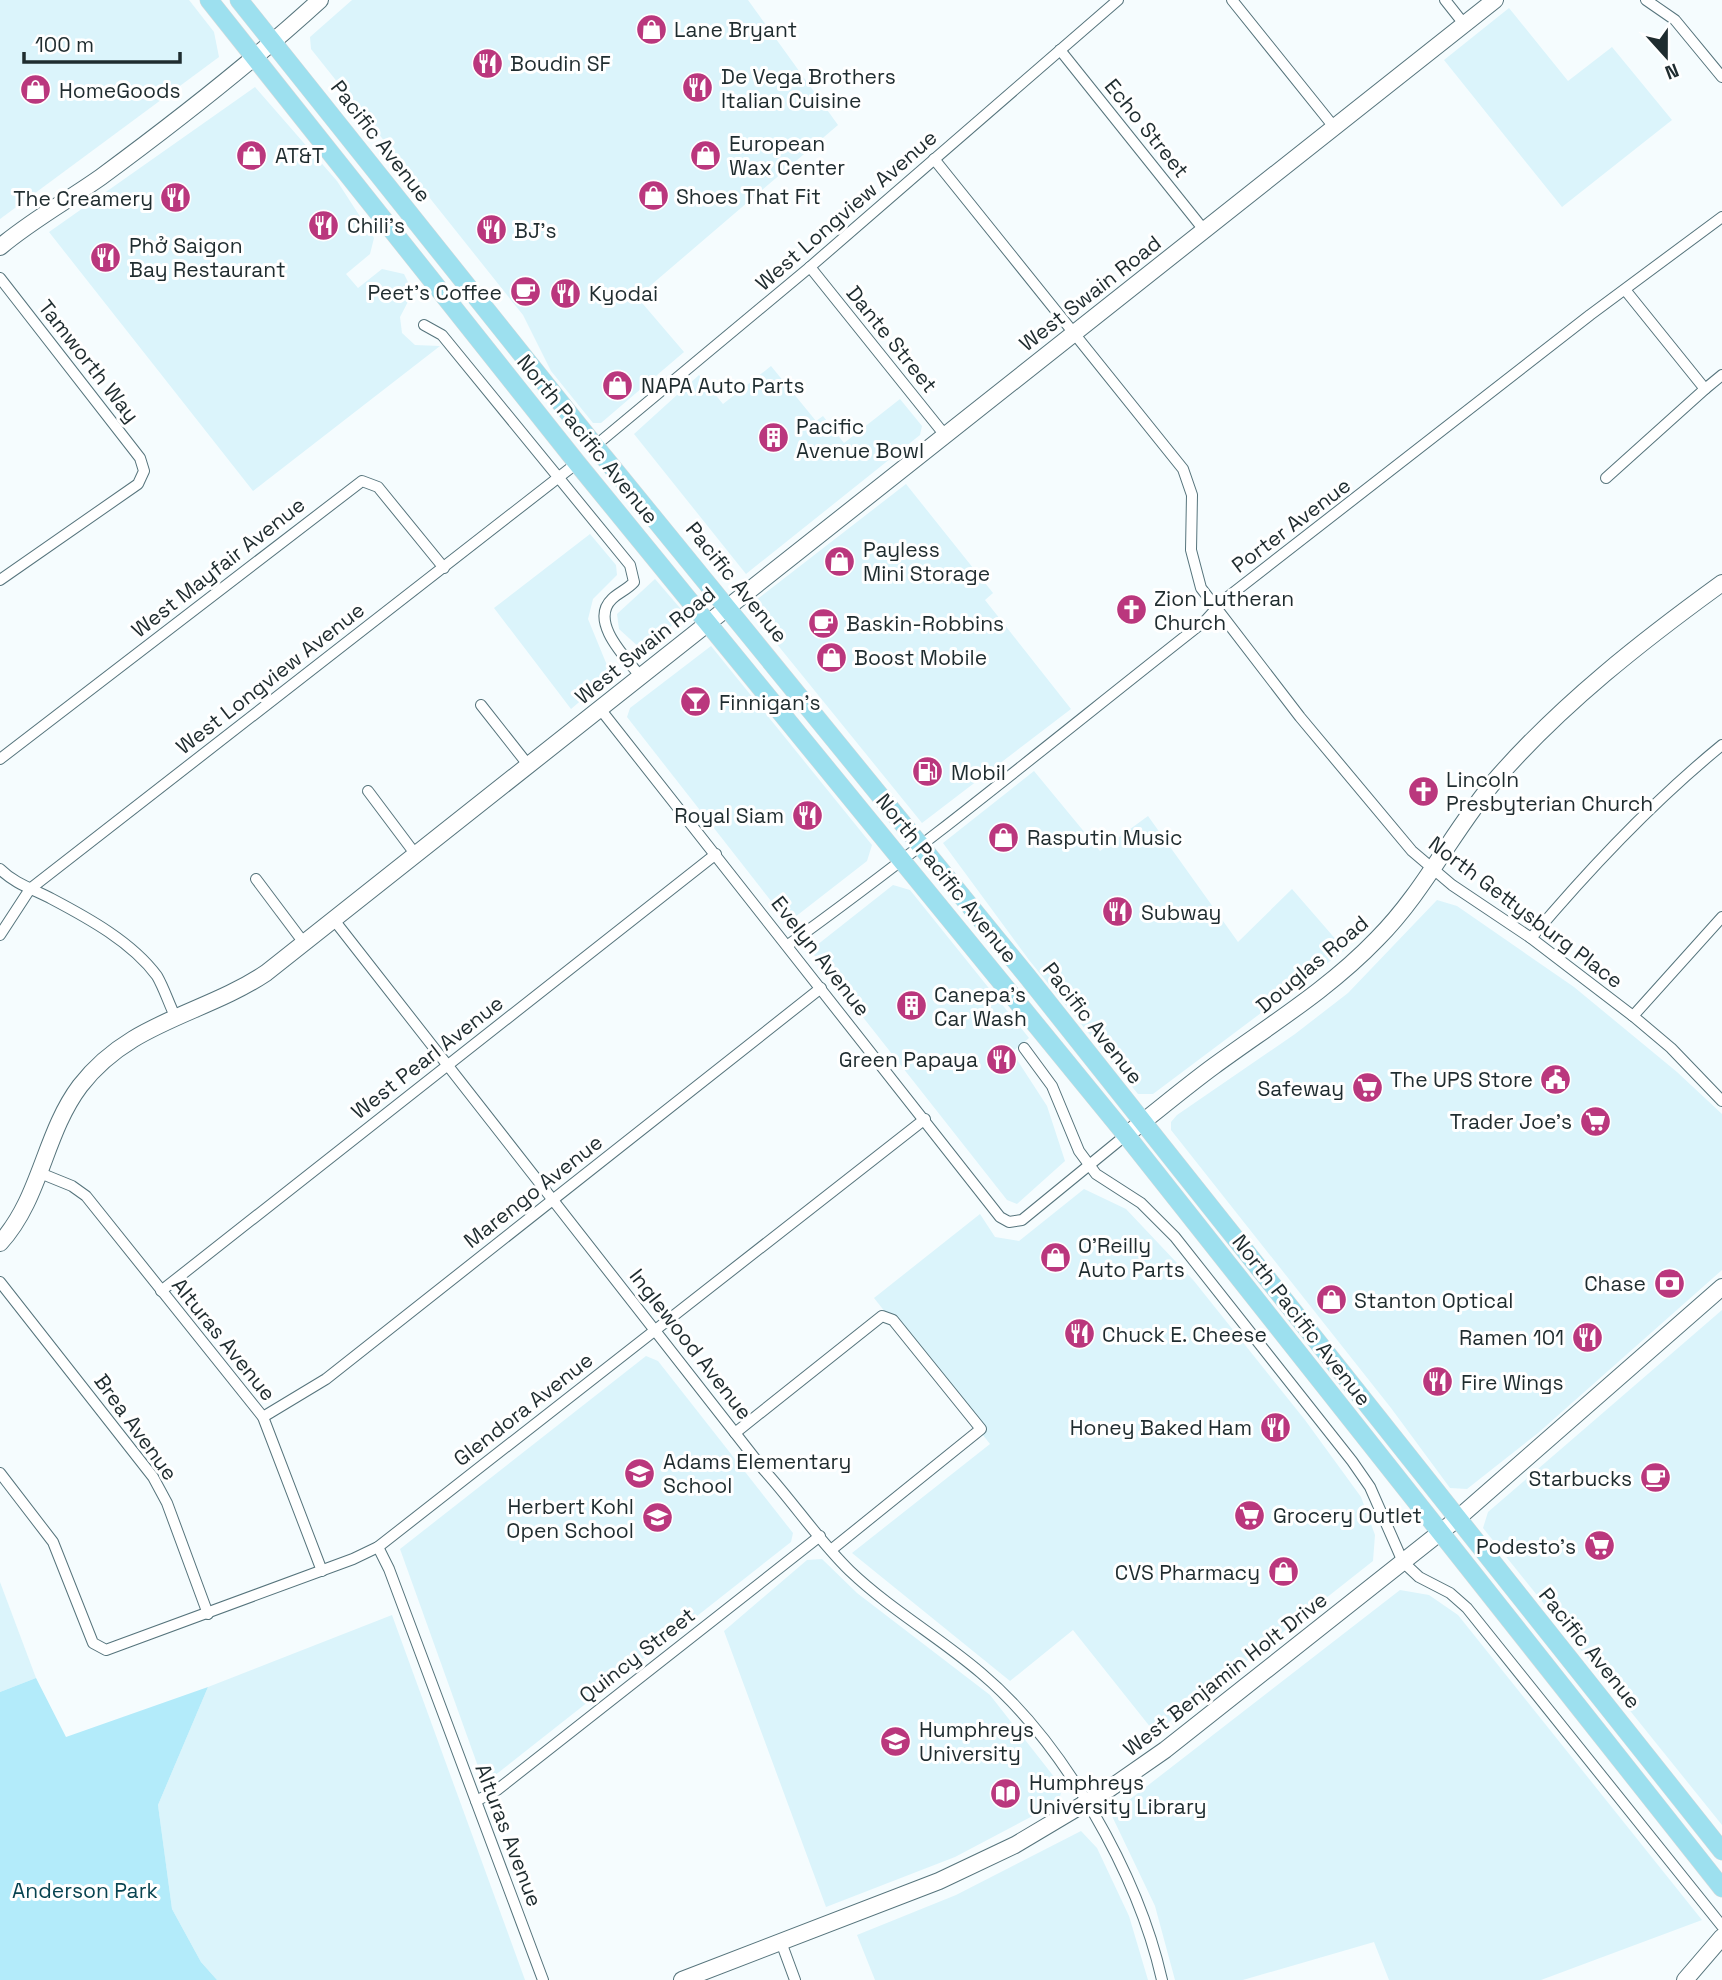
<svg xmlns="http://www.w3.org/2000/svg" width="1722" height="1980" viewBox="0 0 1722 1980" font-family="'Space Grotesk',sans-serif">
  <rect width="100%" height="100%" fill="#f5fcfe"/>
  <g fill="#dbf4fb">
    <polygon points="0,0 189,0 214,32 219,57 0,219"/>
    <polygon points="352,0 748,0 838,125 637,297 684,352 601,423 593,423 551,371 523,315 311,49 310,37"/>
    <polygon points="1509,8 1568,81 1612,47 1672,120 1562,207 1444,60"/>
    <polygon points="255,87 337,181 374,238 370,254 346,274 358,288 382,269 404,274 413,292 400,317 402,333 415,345 440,346 253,491 49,232"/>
    <polygon points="771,366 816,421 823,416 844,443 900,399 922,426 920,435 746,574 634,434 699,375 723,404"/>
    <polygon points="906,484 993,593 985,600 1071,709 922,823 750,611 751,604"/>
    <polygon points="590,534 616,565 617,575 593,599 588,619 611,675 571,709 494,608"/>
    <polygon points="655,579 686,615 641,649 619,629 617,614"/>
    <polygon points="711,646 872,845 867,861 795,917 782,915 627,717 630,708"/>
    <polygon points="1034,771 1100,851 1148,816 1238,942 1292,889 1345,950 1153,1094 1138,1094 1029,960 943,843"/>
    <polygon points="893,885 910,890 1029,1038 1012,1052 1047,1106 1065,1161 1017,1204 1007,1200 814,955 817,945"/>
    <polygon points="1437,900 1457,906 1574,987 1677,1072 1722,1114 1722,1270 1538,1433 1467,1489 1450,1488 1391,1408 1171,1130 1171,1122 1177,1115 1295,1034 1348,993"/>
    <polygon points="1084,1189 1126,1209 1194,1281 1305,1420 1361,1497 1375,1535 1373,1561 1155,1733 1073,1630 1010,1681 852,1553 990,1444 874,1298 980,1214 995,1237 1019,1241"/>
    <polygon points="1722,1310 1722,1825 1483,1528 1488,1512"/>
    <polygon points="646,1356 658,1361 793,1533 791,1542 494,1776 480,1772 400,1549"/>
    <polygon points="822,1559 857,1593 990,1695 1062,1787 1059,1802 955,1857 826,1907 724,1631 807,1560"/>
    <polygon points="0,1582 36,1678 0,1692"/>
    <polygon points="1400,1590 1429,1595 1458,1615 1702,1920 1541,1980 1389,1980 1374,1942 1243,1980 1175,1980 1155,1906 1111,1814"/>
    <polygon points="392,1615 525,1980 217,1980 201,1962 172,1909 158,1805 208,1687"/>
    <polygon points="1081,1831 1097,1848 1129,1916 1148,1980 875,1980 857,1935 956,1895"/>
  </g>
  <polygon fill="#b3ebfa" points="36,1678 66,1737 208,1687 158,1805 172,1909 201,1962 217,1980 0,1980 0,1692"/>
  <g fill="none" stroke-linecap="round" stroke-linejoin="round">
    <defs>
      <g id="street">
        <polyline points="1232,0 1334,127"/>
        <polyline points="1445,0 1464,24"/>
        <polyline points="1646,0 1675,20 1722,77"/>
        <polyline points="1060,50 1204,230"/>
        <polyline points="934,159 1183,469 1192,495 1191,550 1201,588 1300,717 1412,851 1452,885 1531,938 1633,1016 1671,1048 1722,1101"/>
        <polyline points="810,267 944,434"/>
        <polyline points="0,278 140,458 144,471 138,484 0,580"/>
        <path d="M424 325 442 335 630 565 634 582C628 589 618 593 612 599 588 622 628 660 641 677"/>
        <polyline points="1705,389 1722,375"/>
        <polyline points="595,446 810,267 1118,0"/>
        <polyline points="1606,478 1705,389 1626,291"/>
        <polyline points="481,705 529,766"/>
        <polyline points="601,710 1000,1217 1009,1222 1022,1220 1126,1135"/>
        <polyline points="0,759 362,481 378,487 444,568"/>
        <polyline points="368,791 416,855"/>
        <path d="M0 869C15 884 33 889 52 899 88 918 132 942 157 976 164 988 169 1004 175 1016"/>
        <polyline points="256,879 304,943"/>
        <path d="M334 920 764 1470C794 1503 819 1541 850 1571 891 1610 939 1637 981 1673 1064 1743 1138 1874 1162 1980"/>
        <polyline points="0,935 30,889 577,463"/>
        <path d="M1531 938C1590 868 1651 803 1722 745"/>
        <path d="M788 945C931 842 1067 729 1206 620L1224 600 1590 315 1722 217"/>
        <polyline points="1633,1016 1722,917"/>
        <polyline points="1024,1048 1052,1086 1079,1151 1096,1174 1141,1203 1175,1237 1352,1461 1370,1487 1403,1562 1419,1577 1450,1593 1467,1608 1722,1926"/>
        <polyline points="40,1173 72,1186 86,1196 263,1417 322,1571"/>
        <polyline points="0,1282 153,1477 167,1503 208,1614"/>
        <polyline points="161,1291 716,854"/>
        <polyline points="263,1417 326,1379 821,988"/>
        <polyline points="735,1433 882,1316 893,1320 981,1429 831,1550"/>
        <polyline points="0,1473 53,1542 93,1643 106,1650 353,1559 378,1547 925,1119"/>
        <polyline points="378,1547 389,1569 543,1980"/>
        <polyline points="476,1801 497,1790 820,1536"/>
        <polyline points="781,1942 795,1980"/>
      </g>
      <g id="secondary">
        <path d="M0 247C32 220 67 201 101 177 177 121 251 63 320 0"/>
        <path d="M1126 1135C1156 1112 1184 1088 1214 1066 1270 1025 1329 989 1377 939 1425 891 1454 828 1498 777 1563 703 1642 641 1722 583"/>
        <path d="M0 1243C41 1198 44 1134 80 1086 130 1021 203 1015 266 973L1495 0"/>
        <polyline points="682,1980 939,1881 1015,1845 1109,1789 1165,1750 1457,1519 1722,1287"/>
        <polyline points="1685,1980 1722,1937"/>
      </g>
      <g id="primary">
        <polyline points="209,0 577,463 1126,1135 1722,1888"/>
        <polyline points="239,0 595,446 1027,976 1722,1851"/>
      </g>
    </defs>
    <use href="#street" stroke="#56747c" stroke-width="12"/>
    <use href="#secondary" stroke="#56747c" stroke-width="18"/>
    <use href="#primary" stroke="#d7d9da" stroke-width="19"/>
    <use href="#street" stroke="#fff" stroke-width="10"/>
    <use href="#secondary" stroke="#fff" stroke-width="16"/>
    <use href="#primary" stroke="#9de0ef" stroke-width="18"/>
  </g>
  <defs>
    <symbol id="shop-disc" viewBox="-11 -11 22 22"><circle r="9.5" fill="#ba377d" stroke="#fff"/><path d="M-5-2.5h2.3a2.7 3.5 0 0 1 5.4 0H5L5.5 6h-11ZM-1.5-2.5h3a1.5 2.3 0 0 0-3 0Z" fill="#fff"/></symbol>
    <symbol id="restaurant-disc" viewBox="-11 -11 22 22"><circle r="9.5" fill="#ba377d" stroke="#fff"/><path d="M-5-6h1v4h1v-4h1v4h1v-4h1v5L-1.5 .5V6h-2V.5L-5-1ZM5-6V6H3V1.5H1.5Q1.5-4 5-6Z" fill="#fff"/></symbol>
    <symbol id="cafe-disc" viewBox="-11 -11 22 22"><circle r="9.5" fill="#ba377d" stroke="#fff"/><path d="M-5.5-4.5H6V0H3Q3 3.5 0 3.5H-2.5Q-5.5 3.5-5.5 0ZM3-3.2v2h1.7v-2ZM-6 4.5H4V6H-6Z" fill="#fff"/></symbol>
    <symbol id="building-disc" viewBox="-11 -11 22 22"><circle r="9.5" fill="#ba377d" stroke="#fff"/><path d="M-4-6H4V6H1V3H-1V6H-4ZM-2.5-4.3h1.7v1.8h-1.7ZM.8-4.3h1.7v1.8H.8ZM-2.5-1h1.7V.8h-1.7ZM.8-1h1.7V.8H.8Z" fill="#fff"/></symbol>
    <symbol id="church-disc" viewBox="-11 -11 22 22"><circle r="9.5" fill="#ba377d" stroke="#fff"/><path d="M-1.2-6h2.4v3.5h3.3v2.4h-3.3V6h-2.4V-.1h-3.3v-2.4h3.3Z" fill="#fff"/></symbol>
    <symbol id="bar-disc" viewBox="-11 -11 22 22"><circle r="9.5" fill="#ba377d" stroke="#fff"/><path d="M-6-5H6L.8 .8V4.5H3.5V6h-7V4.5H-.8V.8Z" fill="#fff"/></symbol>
    <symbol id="fuel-disc" viewBox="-11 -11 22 22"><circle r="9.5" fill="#ba377d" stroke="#fff"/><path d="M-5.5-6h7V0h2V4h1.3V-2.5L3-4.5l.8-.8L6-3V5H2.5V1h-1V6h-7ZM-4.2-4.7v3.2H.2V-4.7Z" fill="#fff"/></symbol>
    <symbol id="civic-disc" viewBox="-11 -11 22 22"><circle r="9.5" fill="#ba377d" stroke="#fff"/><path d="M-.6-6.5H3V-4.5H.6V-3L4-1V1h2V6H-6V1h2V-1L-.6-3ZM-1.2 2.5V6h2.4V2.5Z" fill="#fff"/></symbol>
    <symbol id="supermarket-disc" viewBox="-11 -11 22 22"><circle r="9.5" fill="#ba377d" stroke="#fff"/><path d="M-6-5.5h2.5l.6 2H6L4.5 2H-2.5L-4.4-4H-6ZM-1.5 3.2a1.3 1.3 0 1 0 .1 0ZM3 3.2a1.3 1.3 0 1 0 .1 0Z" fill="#fff"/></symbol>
    <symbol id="bank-disc" viewBox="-11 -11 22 22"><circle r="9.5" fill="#ba377d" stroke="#fff"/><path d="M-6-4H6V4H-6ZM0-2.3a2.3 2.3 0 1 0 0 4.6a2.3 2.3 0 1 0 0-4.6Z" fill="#fff"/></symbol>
    <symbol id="school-disc" viewBox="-11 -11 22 22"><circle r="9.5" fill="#ba377d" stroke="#fff"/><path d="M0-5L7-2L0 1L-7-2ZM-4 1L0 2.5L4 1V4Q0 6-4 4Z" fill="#fff"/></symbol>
    <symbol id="university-disc" viewBox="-11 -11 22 22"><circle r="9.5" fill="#ba377d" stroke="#fff"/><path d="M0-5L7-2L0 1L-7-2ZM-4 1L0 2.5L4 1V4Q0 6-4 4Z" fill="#fff"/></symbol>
    <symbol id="library-disc" viewBox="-11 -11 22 22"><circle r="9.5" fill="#ba377d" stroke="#fff"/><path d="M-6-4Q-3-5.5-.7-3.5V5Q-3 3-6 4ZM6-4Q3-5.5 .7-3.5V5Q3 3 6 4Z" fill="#fff"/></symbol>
  </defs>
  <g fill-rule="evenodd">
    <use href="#shop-disc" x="634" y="12" width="35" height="35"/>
    <use href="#restaurant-disc" x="470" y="46" width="35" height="35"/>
    <use href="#restaurant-disc" x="680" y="70" width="35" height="35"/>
    <use href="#shop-disc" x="18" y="72" width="35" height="35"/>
    <use href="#shop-disc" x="234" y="138" width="35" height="35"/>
    <use href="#shop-disc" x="688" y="138" width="35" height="35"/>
    <use href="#shop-disc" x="636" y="178" width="35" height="35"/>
    <use href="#restaurant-disc" x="158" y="180" width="35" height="35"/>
    <use href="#restaurant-disc" x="306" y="208" width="35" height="35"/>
    <use href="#restaurant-disc" x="474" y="212" width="35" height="35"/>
    <use href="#restaurant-disc" x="88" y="240" width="35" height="35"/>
    <use href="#cafe-disc" x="508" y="274" width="35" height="35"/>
    <use href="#restaurant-disc" x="548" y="276" width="35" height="35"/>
    <use href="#shop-disc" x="600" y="368" width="35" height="35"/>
    <use href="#building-disc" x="756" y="420" width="35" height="35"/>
    <use href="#shop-disc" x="822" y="544" width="35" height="35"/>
    <use href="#church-disc" x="1114" y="592" width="35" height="35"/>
    <use href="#cafe-disc" x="806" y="606" width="35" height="35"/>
    <use href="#shop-disc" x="814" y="640" width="35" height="35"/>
    <use href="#bar-disc" x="678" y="684" width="35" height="35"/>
    <use href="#fuel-disc" x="910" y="754" width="35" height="35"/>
    <use href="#church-disc" x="1406" y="774" width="35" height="35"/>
    <use href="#restaurant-disc" x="790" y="798" width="35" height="35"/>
    <use href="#shop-disc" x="986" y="820" width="35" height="35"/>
    <use href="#restaurant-disc" x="1100" y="894" width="35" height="35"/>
    <use href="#building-disc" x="894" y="988" width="35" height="35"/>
    <use href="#restaurant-disc" x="984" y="1042" width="35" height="35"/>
    <use href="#civic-disc" x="1538" y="1062" width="35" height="35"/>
    <use href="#supermarket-disc" x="1350" y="1070" width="35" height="35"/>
    <use href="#supermarket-disc" x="1578" y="1104" width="35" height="35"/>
    <use href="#shop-disc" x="1038" y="1240" width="35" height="35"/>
    <use href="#bank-disc" x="1652" y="1266" width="35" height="35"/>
    <use href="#shop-disc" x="1314" y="1282" width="35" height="35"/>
    <use href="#restaurant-disc" x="1062" y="1316" width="35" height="35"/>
    <use href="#restaurant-disc" x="1570" y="1320" width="35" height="35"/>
    <use href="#restaurant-disc" x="1420" y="1364" width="35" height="35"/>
    <use href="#restaurant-disc" x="1258" y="1410" width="35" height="35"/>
    <use href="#school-disc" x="622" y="1456" width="35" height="35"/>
    <use href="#cafe-disc" x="1638" y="1460" width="35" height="35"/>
    <use href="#supermarket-disc" x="1232" y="1498" width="35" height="35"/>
    <use href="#school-disc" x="640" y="1500" width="35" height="35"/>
    <use href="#supermarket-disc" x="1582" y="1528" width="35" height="35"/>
    <use href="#shop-disc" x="1266" y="1554" width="35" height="35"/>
    <use href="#university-disc" x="878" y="1724" width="35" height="35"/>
    <use href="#library-disc" x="988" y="1776" width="35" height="35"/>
  </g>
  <g text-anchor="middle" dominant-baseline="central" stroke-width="6" stroke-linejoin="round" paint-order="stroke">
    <g font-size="21" fill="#1f2c2f" stroke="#fff" text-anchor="start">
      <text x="674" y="29">Lane Bryant</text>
      <text x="510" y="63">Boudin SF</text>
      <text x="721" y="76">De Vega Brothers<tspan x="721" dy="24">Italian Cuisine</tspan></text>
      <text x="59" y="90">HomeGoods</text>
      <text x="729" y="143">European<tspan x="729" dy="24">Wax Center</tspan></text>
      <text x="275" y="155">AT&amp;T</text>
      <text x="676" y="196">Shoes That Fit</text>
      <text x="153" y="198" text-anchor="end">The Creamery</text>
      <text x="347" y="225">Chili's</text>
      <text x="514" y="230">BJ's</text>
      <text x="129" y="245">Phở Saigon<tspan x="129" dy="24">Bay Restaurant</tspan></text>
      <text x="502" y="292" text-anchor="end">Peet's Coffee</text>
      <text x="589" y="293">Kyodai</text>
      <text x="641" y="385">NAPA Auto Parts</text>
      <text x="796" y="426">Pacific<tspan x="796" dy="24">Avenue Bowl</tspan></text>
      <text x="863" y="549">Payless<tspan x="863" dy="24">Mini Storage</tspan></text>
      <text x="1154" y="598">Zion Lutheran<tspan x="1154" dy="24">Church</tspan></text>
      <text x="846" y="623">Baskin-Robbins</text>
      <text x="854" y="657">Boost Mobile</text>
      <text x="719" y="702">Finnigan's</text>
      <text x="951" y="772">Mobil</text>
      <text x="1446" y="779">Lincoln<tspan x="1446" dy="24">Presbyterian Church</tspan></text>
      <text x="784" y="815" text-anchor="end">Royal Siam</text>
      <text x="1027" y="837">Rasputin Music</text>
      <text x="1141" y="912">Subway</text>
      <text x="934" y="994">Canepa's<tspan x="934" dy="24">Car Wash</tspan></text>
      <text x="978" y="1059" text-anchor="end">Green Papaya</text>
      <text x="1533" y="1079" text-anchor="end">The UPS Store</text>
      <text x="1344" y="1088" text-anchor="end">Safeway</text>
      <text x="1572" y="1121" text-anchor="end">Trader Joe's</text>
      <text x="1078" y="1245">O'Reilly<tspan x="1078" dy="24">Auto Parts</tspan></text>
      <text x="1646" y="1283" text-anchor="end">Chase</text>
      <text x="1354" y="1300">Stanton Optical</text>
      <text x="1102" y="1334">Chuck E. Cheese</text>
      <text x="1564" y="1337" text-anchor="end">Ramen 101</text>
      <text x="1461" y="1382">Fire Wings</text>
      <text x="1252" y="1427" text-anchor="end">Honey Baked Ham</text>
      <text x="663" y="1461">Adams Elementary<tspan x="663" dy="24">School</tspan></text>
      <text x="1632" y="1478" text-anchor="end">Starbucks</text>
      <text x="634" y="1506" text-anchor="end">Herbert Kohl<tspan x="634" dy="24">Open School</tspan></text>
      <text x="1273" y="1515">Grocery Outlet</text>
      <text x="1576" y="1546" text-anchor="end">Podesto's</text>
      <text x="1260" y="1572" text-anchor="end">CVS Pharmacy</text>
      <text x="919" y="1729">Humphreys<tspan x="919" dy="24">University</tspan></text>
      <text x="1029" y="1782">Humphreys<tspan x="1029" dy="24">University Library</tspan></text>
    </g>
    <g font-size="21" fill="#1f2c2f" stroke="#fff">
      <text transform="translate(1147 128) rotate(51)">Echo Street</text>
      <text transform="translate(381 141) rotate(52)">Pacific Avenue</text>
      <text transform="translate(846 210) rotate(-41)">West Longview Avenue</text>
      <text transform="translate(1090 293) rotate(-38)">West Swain Road</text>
      <text transform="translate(892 339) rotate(51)">Dante Street</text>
      <text transform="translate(89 361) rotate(52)">Tamworth Way</text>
      <text transform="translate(588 439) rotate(51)">North Pacific Avenue</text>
      <text transform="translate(1291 525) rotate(-37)">Porter Avenue</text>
      <text transform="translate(218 567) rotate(-38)">West Mayfair Avenue</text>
      <text transform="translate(737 582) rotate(51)">Pacific Avenue</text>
      <text transform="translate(645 645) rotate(-39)">West Swain Road</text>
      <text transform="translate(270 678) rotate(-38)">West Longview Avenue</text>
      <text transform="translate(947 878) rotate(51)">North Pacific Avenue</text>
      <text transform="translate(1526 912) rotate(37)">North Gettysburg Place</text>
      <text transform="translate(821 956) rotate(52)">Evelyn Avenue</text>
      <text transform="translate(1312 964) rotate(-40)">Douglas Road</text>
      <text transform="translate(1093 1023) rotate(52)">Pacific Avenue</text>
      <text transform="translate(427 1057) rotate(-38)">West Pearl Avenue</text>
      <text transform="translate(533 1191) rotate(-38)">Marengo Avenue</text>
      <text transform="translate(1302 1320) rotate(52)">North Pacific Avenue</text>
      <text transform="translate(224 1339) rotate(51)">Alturas Avenue</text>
      <text transform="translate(691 1344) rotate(52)">Inglewood Avenue</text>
      <text transform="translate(523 1409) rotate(-38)">Glendora Avenue</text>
      <text transform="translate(136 1427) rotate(54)">Brea Avenue</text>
      <text transform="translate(1590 1648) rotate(51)">Pacific Avenue</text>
      <text transform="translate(637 1655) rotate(-38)">Quincy Street</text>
      <text transform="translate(1225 1674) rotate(-38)">West Benjamin Holt Drive</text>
      <text transform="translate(509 1835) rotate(69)">Alturas Avenue</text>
    </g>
    <g font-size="21" fill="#084451" stroke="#fff">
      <text x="85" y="1890">Anderson Park</text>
    </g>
  </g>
  <g transform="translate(1666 56) rotate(159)" stroke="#ffffff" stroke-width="5" paint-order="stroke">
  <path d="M0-5L12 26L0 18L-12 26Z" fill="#1f2c2f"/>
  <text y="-10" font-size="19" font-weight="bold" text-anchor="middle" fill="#1f2c2f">N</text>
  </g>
  <path d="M24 52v10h156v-10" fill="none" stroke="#1f2c2f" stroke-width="3.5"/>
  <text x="35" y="52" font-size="21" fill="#1f2c2f" stroke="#ffffff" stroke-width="5" paint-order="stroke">100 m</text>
</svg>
